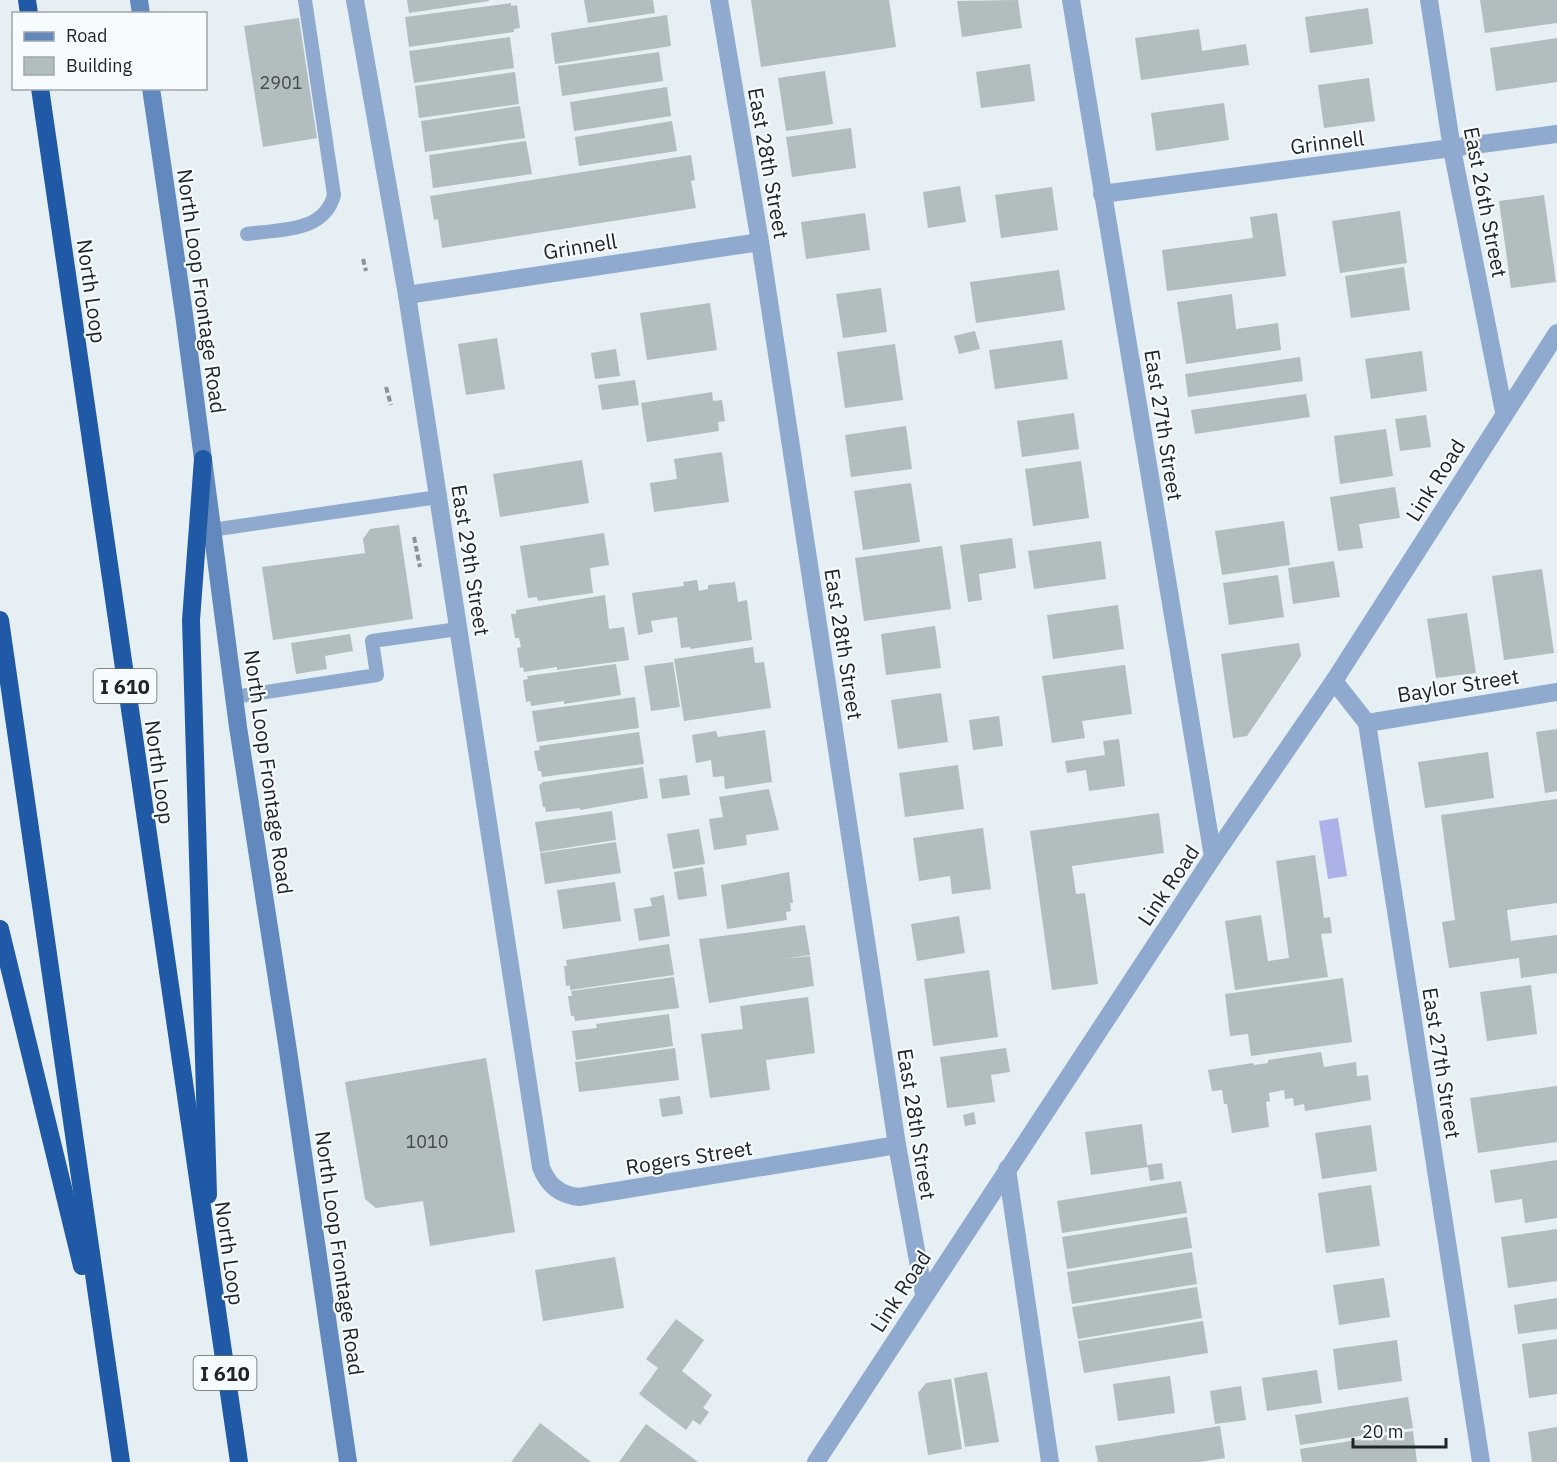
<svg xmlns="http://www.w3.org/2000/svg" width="1557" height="1462" viewBox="0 0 1557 1462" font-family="'IBM Plex Sans',sans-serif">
  <rect width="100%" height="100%" fill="#e5eff4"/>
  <polygon fill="#acb2e7" points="1338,818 1347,876 1328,879 1319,821"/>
  <g fill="#b2bdbf">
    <polygon points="407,0 489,0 489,1 409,13"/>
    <polygon points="584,0 653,0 655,13 588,23"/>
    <polygon points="751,0 889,0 896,47 761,67"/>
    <polygon points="1018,0 1022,28 962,37 957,1"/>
    <polygon points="1480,0 1557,0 1557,23 1485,33"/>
    <polygon points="511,3 511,6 517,5 520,28 514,29 514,32 409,47 405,17"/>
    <polygon points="1368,8 1373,44 1310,53 1305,17"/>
    <polygon points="667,15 671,46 555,64 551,33"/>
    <polygon points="299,18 317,138 263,147 244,26"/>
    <polygon points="1199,29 1202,51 1246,44 1249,65 1141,80 1135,38"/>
    <polygon points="510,37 514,68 414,83 409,51"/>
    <polygon points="1557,38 1557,82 1496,91 1490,48"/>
    <polygon points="659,52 663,81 562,96 558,66"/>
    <polygon points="1030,64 1035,101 981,108 976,72"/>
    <polygon points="825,71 833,124 786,131 778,78"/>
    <polygon points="515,72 519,104 419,118 415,86"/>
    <polygon points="1369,78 1375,121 1324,128 1318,85"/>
    <polygon points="667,87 671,116 574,131 570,102"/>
    <polygon points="1224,103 1229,140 1156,151 1151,113"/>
    <polygon points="520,106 525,138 425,152 421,121"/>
    <polygon points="672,121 677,151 579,166 575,137"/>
    <polygon points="851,128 856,168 792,177 786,137"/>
    <polygon points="526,141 532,174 433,188 429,155"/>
    <polygon points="691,155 695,180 691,181 696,208 442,248 438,219 434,220 430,196"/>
    <polygon points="960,186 966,222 928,228 923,192"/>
    <polygon points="1052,187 1058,230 1001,238 995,195"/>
    <polygon points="1544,195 1556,282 1511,288 1499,201"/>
    <polygon points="1400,211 1407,263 1340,273 1332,221"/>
    <polygon points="865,213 870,250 806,259 801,222"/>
    <polygon points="1277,213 1286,276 1167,291 1162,250 1253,238 1250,217"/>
    <polygon points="1404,267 1410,310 1351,318 1345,276"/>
    <polygon points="1059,270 1065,310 976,323 970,282"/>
    <polygon points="881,288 887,332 843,338 836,294"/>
    <polygon points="1232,294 1236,329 1278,323 1281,350 1186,364 1177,302"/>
    <polygon points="710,303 717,350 647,360 640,313"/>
    <polygon points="975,331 980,349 959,354 954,336"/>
    <polygon points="497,338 505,389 466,395 458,344"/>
    <polygon points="1062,340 1068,379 995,389 989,350"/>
    <polygon points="895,344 903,400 845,408 837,352"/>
    <polygon points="616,349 620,376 595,379 591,353"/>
    <polygon points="1422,351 1427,391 1371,399 1365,359"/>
    <polygon points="1300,357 1303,381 1188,397 1185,374"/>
    <polygon points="635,380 639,405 602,410 598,385"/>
    <polygon points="712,392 713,401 722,400 725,421 718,422 719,431 647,442 641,403"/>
    <polygon points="1306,394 1310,417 1195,434 1191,410"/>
    <polygon points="1074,413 1079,449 1022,457 1017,421"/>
    <polygon points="1426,415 1431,447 1400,451 1395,419"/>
    <polygon points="906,426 912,469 851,477 845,435"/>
    <polygon points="1386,429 1393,476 1340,484 1334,436"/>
    <polygon points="722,452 729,502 654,512 650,483 677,479 674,459"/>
    <polygon points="582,460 589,503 500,517 493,474"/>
    <polygon points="1081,461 1089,518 1033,526 1025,469"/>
    <polygon points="911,483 920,542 863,550 854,491"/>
    <polygon points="1395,487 1400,518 1359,524 1363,548 1338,551 1330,497"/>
    <polygon points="1284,521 1290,565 1222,575 1215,531"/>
    <polygon points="399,525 413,619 273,640 262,567 365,553 363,539 370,529"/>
    <polygon points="604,533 609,565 590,568 593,593 538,601 537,597 528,598 520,546"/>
    <polygon points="1012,538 1016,568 979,574 982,600 968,602 960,545"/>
    <polygon points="1101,541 1106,579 1034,589 1028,551"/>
    <polygon points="942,546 951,609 864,621 855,558"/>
    <polygon points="1334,561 1340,597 1293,604 1288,568"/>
    <polygon points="1542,569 1554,653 1504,660 1492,576"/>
    <polygon points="1278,575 1284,617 1229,625 1223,583"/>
    <polygon points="697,580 699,591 708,589 708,585 735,582 738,602 747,600 752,640 690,649 690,647 681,648 677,617 651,621 653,632 638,635 632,593 684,586 683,582"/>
    <polygon points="605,595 609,629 624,627 629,660 557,670 557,667 524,672 523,667 520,668 517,648 521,647 519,638 515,638 511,614 516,614 516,610"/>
    <polygon points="1118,605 1124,649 1053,659 1047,615"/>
    <polygon points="1467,613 1476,673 1436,678 1427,619"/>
    <polygon points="935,626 941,668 886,675 881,634"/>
    <polygon points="350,634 353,651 325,656 327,669 296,674 291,643"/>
    <polygon points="1299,643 1301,656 1247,736 1233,738 1221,654"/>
    <polygon points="753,647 755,663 764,662 771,708 684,721 674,659"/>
    <polygon points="673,662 680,707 651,711 644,666"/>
    <polygon points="616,664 621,695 564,704 564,701 531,706 530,701 526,702 523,680 528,679 527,676"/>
    <polygon points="1125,665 1132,714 1082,721 1085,738 1052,743 1042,676"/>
    <polygon points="941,693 948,742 898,749 891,700"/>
    <polygon points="635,697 639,728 537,742 532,711"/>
    <polygon points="999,716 1003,746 973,750 969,720"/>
    <polygon points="1557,729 1557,791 1545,793 1536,732"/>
    <polygon points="765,730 772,782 725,789 724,776 713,777 711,760 696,763 692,735 716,731 718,737"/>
    <polygon points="639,732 644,764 542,777 541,771 538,771 534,751 540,750 539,746"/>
    <polygon points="1119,739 1125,786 1089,791 1086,770 1067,773 1065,761 1105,755 1103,741"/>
    <polygon points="1488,752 1494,798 1425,808 1418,762"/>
    <polygon points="958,765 964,809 905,817 899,773"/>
    <polygon points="643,767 648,798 580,810 580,808 546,812 545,807 543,807 539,785 543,782"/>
    <polygon points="687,775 690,795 662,799 659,779"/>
    <polygon points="769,789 779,830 746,835 747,845 714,850 709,819 723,817 719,797"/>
    <polygon points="1557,799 1557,903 1507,910 1511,941 1557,935 1557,973 1521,978 1519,958 1449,968 1442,922 1455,920 1441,815"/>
    <polygon points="612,811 616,840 540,852 535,822"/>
    <polygon points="1159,813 1164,853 1072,866 1076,894 1085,893 1098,984 1052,990 1030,831"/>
    <polygon points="983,828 991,889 952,894 950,876 919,881 913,838"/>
    <polygon points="699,829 705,864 673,869 667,834"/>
    <polygon points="616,842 621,873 545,884 540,853"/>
    <polygon points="1315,855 1324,918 1330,917 1332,933 1321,934 1328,977 1235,990 1225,921 1261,915 1268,961 1289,958 1276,861"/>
    <polygon points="703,867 707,896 678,900 674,872"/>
    <polygon points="789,872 793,903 790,903 791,911 786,912 787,920 727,929 721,885"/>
    <polygon points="615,882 621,921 563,929 557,890"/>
    <polygon points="664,895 670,936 639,941 634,909 652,906 650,898"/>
    <polygon points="959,916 965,953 917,961 911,924"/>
    <polygon points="805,925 810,955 784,959 810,956 814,986 709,1003 699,939"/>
    <polygon points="669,944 674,975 570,990 570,985 566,986 564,966 567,966 566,960"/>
    <polygon points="989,970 998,1037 933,1046 924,979"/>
    <polygon points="674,977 679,1008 575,1021 574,1016 571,1016 568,996 572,996 571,991"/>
    <polygon points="1343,978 1352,1042 1251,1056 1248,1034 1230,1036 1225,994"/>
    <polygon points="1531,985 1537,1034 1487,1041 1480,992"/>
    <polygon points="808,997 815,1053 766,1060 770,1090 710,1098 701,1034 743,1029 740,1006"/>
    <polygon points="669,1014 673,1046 576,1060 572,1031 597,1028 596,1024"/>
    <polygon points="675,1048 679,1080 579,1092 575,1062"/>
    <polygon points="1006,1048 1010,1072 991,1075 995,1102 947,1108 940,1057"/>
    <polygon points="1321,1052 1324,1067 1356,1062 1357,1076 1368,1075 1371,1100 1305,1111 1304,1104 1294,1106 1293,1098 1285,1099 1284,1090 1269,1093 1270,1101 1266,1102 1269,1127 1232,1133 1227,1104 1224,1104 1222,1090 1212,1091 1208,1070 1253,1063 1254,1065 1268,1063 1268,1060"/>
    <polygon points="486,1058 515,1232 430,1246 423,1201 376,1208 365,1199 345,1082"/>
    <polygon points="1557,1086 1557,1142 1478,1153 1470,1098"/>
    <polygon points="680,1096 683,1114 662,1117 659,1099"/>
    <polygon points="974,1112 976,1124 965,1126 963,1115"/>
    <polygon points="1142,1124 1147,1165 1162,1163 1164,1179 1150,1181 1148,1167 1091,1175 1085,1132"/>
    <polygon points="1371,1125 1377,1171 1322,1179 1315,1133"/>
    <polygon points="1557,1160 1557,1218 1525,1223 1522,1199 1495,1203 1490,1170"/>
    <polygon points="1181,1181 1187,1213 1062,1233 1057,1201"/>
    <polygon points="1371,1185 1380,1246 1326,1253 1318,1193"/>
    <polygon points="1187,1217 1192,1248 1067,1269 1062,1237"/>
    <polygon points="1557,1229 1557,1281 1508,1288 1501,1237"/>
    <polygon points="1192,1252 1197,1284 1072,1304 1067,1272"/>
    <polygon points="615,1257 624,1308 543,1321 535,1270"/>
    <polygon points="1384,1278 1390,1317 1339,1325 1333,1285"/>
    <polygon points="1197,1287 1202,1318 1078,1339 1072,1307"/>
    <polygon points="1557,1298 1557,1329 1518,1334 1514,1305"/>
    <polygon points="676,1319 704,1340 682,1371 712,1395 703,1408 709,1412 700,1425 693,1420 686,1430 639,1394 658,1368 646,1359"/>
    <polygon points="1203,1321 1208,1353 1084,1373 1078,1341"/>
    <polygon points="1557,1339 1557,1394 1529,1398 1522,1344"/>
    <polygon points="1397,1340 1402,1381 1338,1390 1333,1349"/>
    <polygon points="1317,1370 1322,1403 1267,1411 1262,1378"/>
    <polygon points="987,1372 999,1442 965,1447 954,1378"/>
    <polygon points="1170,1376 1175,1413 1118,1421 1113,1384"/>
    <polygon points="951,1379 962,1449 928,1455 918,1393 926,1383"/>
    <polygon points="1241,1386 1246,1420 1215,1424 1210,1391"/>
    <polygon points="1408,1397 1413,1428 1300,1445 1295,1415"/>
    <polygon points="540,1423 591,1462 511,1462"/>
    <polygon points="646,1424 698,1462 619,1462"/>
    <polygon points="1220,1426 1225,1458 1199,1462 1098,1462 1095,1446"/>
    <polygon points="1557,1427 1557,1462 1532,1462 1528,1432"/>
    <polygon points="1413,1431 1417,1462 1302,1462 1300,1449"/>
  </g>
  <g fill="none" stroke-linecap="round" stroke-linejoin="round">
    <g stroke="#8c9396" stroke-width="4" stroke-dasharray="6 3" stroke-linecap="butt">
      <polyline points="363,259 366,271"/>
      <polyline points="386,387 391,405"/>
      <polyline points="414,537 420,567"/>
    </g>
    <g stroke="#90aacf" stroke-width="14">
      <path d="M247 234C280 229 324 233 334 195L305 0"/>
      <polyline points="211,530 438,497"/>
      <polyline points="234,697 377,675 372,641 458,629"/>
    </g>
    <g stroke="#90aacf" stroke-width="18">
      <path d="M355 0 407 295 541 1167C548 1186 560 1195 579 1197L897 1145"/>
      <polyline points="719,0 760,242 897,1145 924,1294"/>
      <polyline points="1071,0 1213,857"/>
      <polyline points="1429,0 1452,149 1504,412"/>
      <polyline points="1102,194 1557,134"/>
      <polyline points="407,295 760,242"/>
      <polyline points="1334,681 1367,723 1481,1462"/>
      <polyline points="1367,723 1557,692"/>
      <polyline points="1007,1169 1050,1462"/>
      <polyline points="816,1462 1213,857 1334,681 1557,333"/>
    </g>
    <g stroke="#6289be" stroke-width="18">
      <polyline points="139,0 141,14"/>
      <polyline points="151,88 184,314 238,727 287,1044 348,1462"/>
    </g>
    <g stroke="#2059a5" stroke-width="18">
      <polyline points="27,0 29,14"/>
      <polyline points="40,88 239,1462"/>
      <polyline points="203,459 191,620 208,1195"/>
      <polyline points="0,620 121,1462"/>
      <polyline points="0,929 82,1266"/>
    </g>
  </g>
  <g text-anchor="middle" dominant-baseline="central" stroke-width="4.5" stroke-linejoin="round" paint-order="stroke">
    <g font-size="18" fill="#464b4d">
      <text x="281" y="82">2901</text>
      <text x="427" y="1141">1010</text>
    </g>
    <g fill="#f6fbff" stroke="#626568" stroke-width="1.5">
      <rect x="93.5" y="669" width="63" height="34" rx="4.5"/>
      <rect x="193.5" y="1356" width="63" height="34" rx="4.5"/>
    </g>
    <g font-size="20" font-weight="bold" fill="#222527">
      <text x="125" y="686">I 610</text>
      <text x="225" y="1373">I 610</text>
    </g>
    <g font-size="21" fill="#222527" stroke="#f6fbff">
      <text transform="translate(1327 142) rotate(-7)">Grinnell</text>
      <text transform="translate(769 163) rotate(80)">East 28th Street</text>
      <text transform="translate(1486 202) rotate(79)">East 26th Street</text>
      <text transform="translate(580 246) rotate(-9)">Grinnell</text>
      <text transform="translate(92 291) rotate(82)">North Loop</text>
      <text transform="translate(202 291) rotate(82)">North Loop Frontage Road</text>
      <text transform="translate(1164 425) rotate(81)">East 27th Street</text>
      <text transform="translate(1435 480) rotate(-58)">Link Road</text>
      <text transform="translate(471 560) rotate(81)">East 29th Street</text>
      <text transform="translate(844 644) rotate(81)">East 28th Street</text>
      <text transform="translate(1458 685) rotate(-9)">Baylor Street</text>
      <text transform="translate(160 772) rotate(82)">North Loop</text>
      <text transform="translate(269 772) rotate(82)">North Loop Frontage Road</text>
      <text transform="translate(1168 885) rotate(-56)">Link Road</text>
      <text transform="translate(1442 1063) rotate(81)">East 27th Street</text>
      <text transform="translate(917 1124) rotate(81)">East 28th Street</text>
      <text transform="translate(689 1157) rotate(-9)">Rogers Street</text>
      <text transform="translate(230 1253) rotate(82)">North Loop</text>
      <text transform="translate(340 1253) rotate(82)">North Loop Frontage Road</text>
      <text transform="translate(900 1291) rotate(-57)">Link Road</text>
    </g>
  </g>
  <rect x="12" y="12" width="195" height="78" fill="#f6fbff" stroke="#a1a5a9" stroke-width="1.5"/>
  <rect x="24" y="32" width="30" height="9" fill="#6289be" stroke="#a1a5a9" stroke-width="1.5"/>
  <text x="66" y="42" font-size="18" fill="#222527">Road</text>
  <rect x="24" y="57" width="30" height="18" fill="#b2bdbf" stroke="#a1a5a9" stroke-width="1.5"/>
  <text x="66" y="72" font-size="18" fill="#222527">Building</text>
  <path d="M1353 1438v9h93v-9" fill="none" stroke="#222527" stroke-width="3"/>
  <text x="1362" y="1438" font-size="18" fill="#222527" stroke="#f6fbff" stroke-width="4.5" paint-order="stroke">20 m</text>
</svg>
